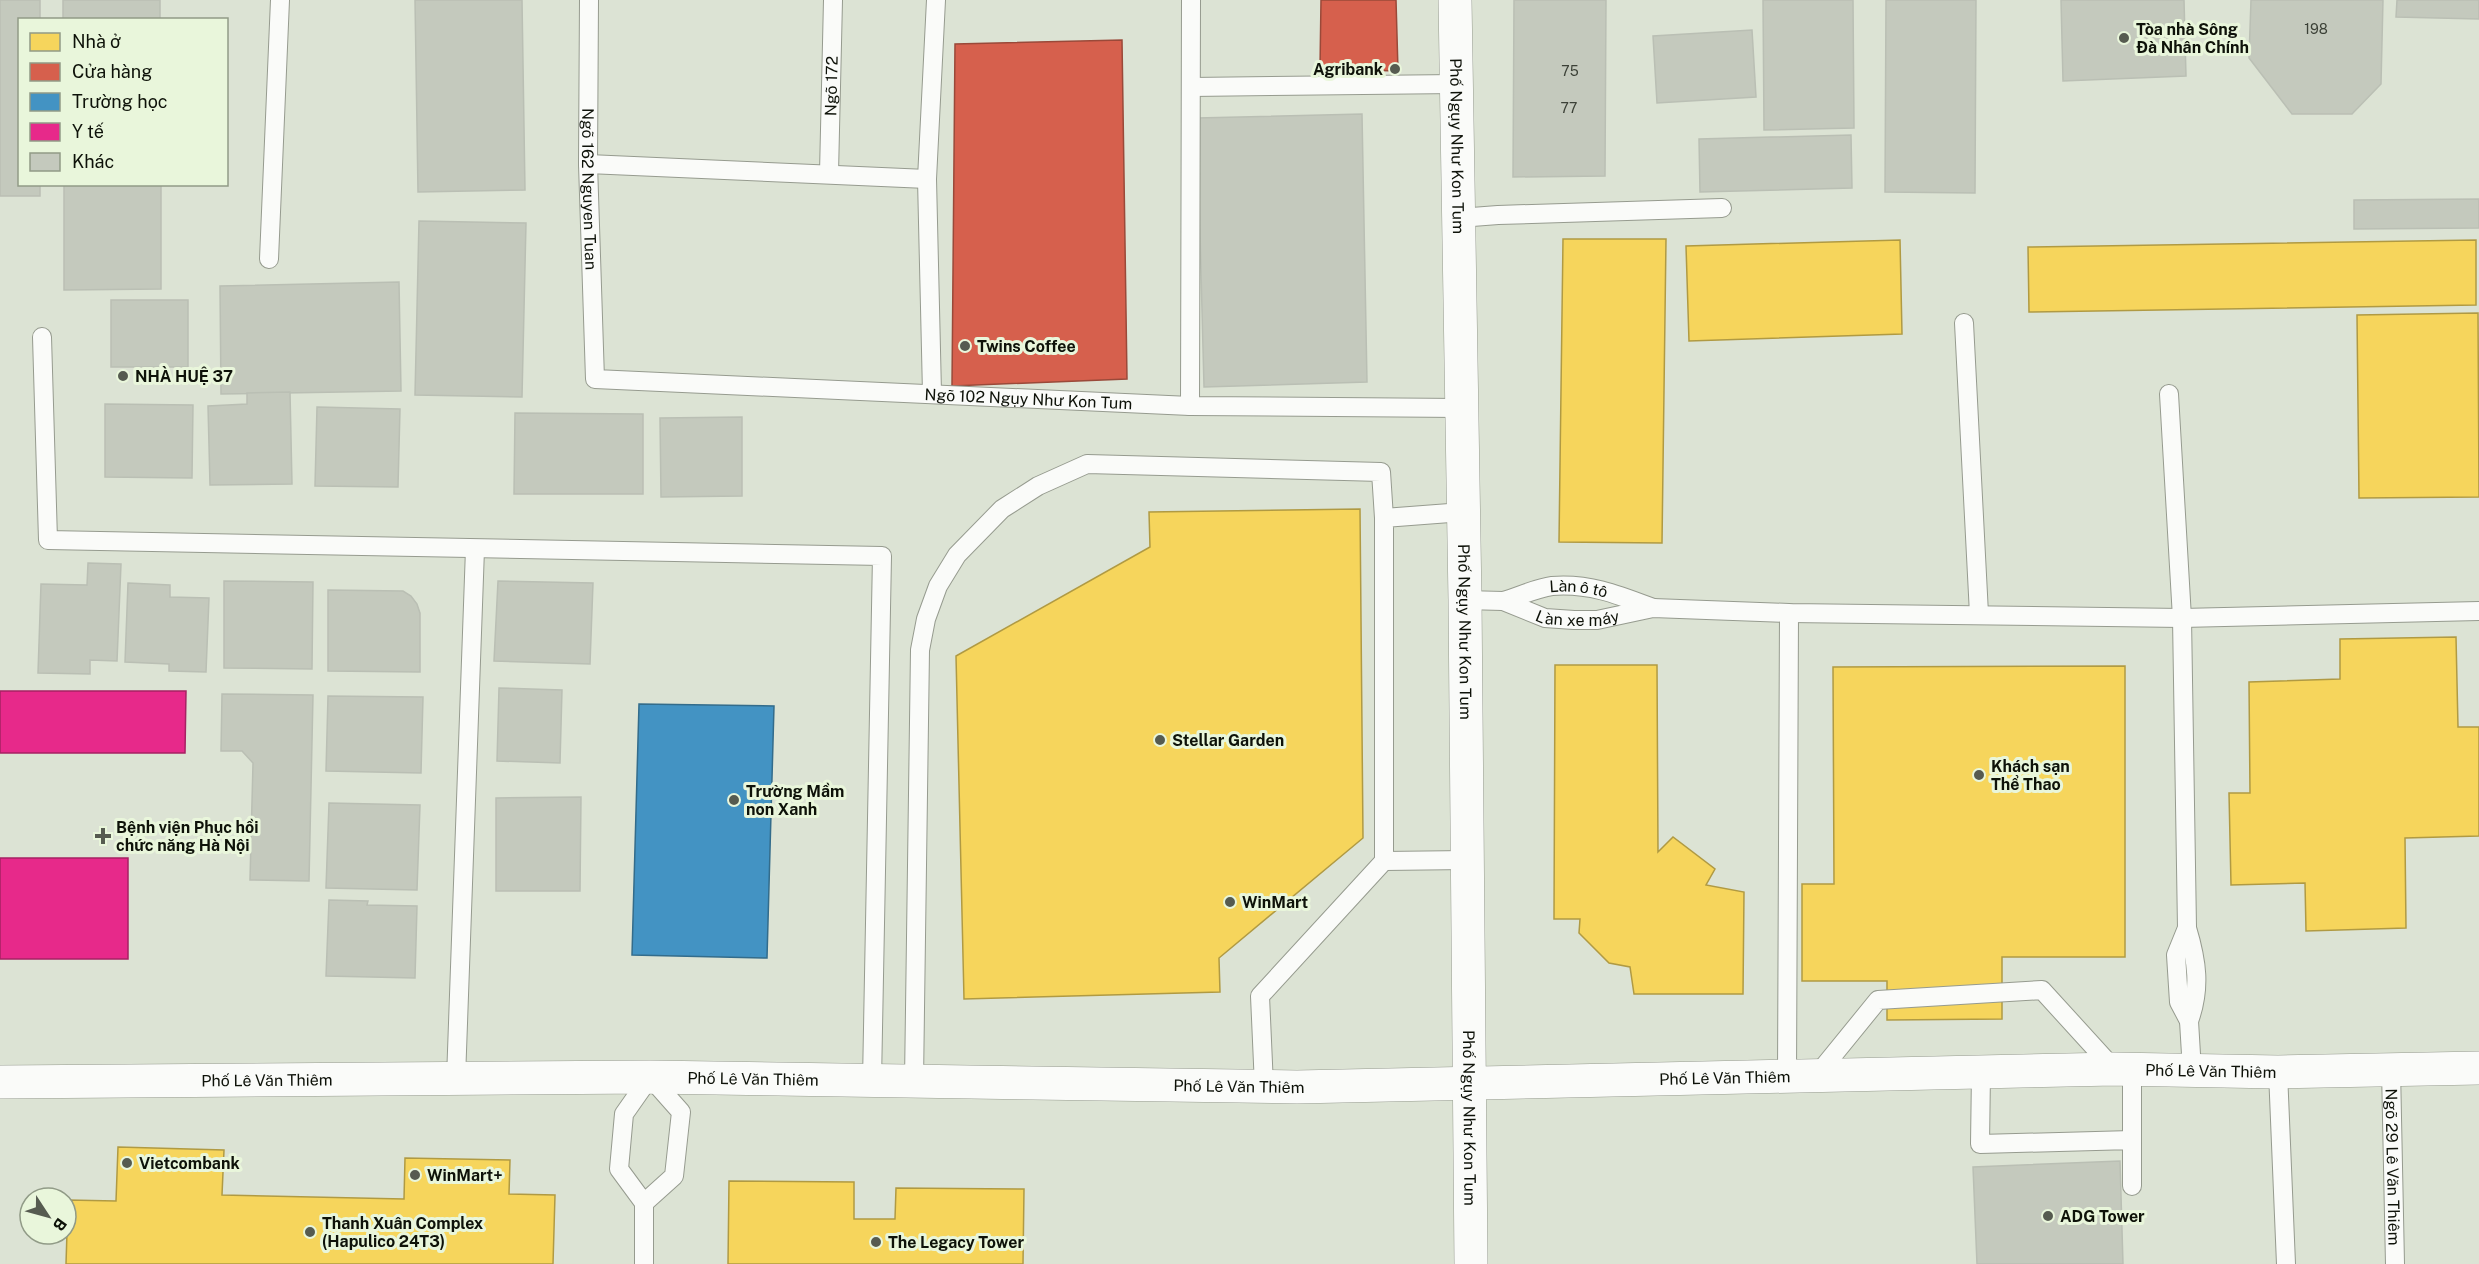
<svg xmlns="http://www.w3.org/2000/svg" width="2479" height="1264" viewBox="0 0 2479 1264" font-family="'Public Sans',sans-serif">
  <rect width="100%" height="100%" fill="#dce3d4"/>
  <g fill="#f6d55c" stroke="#b09a43" stroke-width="1.5">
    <polygon points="1563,239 1666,239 1662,543 1559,542"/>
    <polygon points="1900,240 1902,334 1689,341 1686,246"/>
    <polygon points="2476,240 2476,305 2029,312 2028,247"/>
    <polygon points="2478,313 2479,497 2359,498 2357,315"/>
    <polygon points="1360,509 1363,838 1219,958 1220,992 964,999 956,656 1150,547 1149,512"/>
    <polygon points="2456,637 2458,727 2479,727 2479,836 2405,838 2406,928 2306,931 2305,883 2231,885 2229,793 2250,793 2249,682 2340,679 2340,639"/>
    <polygon points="1555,665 1657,665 1658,852 1673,837 1715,869 1706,885 1744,892 1743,994 1634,994 1630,967 1609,963 1579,933 1580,919 1554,919"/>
    <polygon points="2125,666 2125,957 2002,957 2002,1019 1887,1020 1887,981 1802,981 1802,884 1834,884 1833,667"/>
    <polygon points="118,1147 224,1150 222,1195 404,1199 405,1158 510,1160 509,1194 555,1195 553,1264 66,1264 68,1200 116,1201"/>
    <polygon points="729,1181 854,1182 854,1219 895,1219 896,1188 1024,1189 1023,1264 728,1264"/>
  </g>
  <g fill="#d6604d" stroke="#9a4939" stroke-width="1.5">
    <polygon points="1321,0 1396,0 1398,71 1320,69"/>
    <polygon points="1122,40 1127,379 952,386 955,44"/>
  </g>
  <polygon fill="#4393c3" stroke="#336c8b" stroke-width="1.5" points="639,704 774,706 767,958 632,955"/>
  <g fill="#e7298a" stroke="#a62263" stroke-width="1.5">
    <polygon points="0,691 186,691 185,753 0,753"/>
    <rect x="0" y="858" width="128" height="101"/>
  </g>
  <g fill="#c4c9bd" stroke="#babfb4" stroke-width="1.5">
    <polygon points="0,0 40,0 40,20 20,20 20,184 40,184 40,196 0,196"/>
    <rect x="63" y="0" width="97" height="20"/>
    <polygon points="415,0 522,0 525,190 418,192"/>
    <polygon points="1514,0 1606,0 1605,176 1513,177"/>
    <polygon points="1763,0 1853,0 1854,128 1764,130"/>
    <polygon points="1886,0 1976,0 1975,193 1885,192"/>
    <polygon points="2061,0 2184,0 2186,76 2063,81"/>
    <polygon points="2251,0 2383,0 2381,84 2352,114 2292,114 2249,58"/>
    <polygon points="2397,0 2479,0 2479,19 2396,17"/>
    <polygon points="1752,30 1756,97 1657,103 1653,36"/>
    <polygon points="1362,114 1367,382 1204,387 1197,118"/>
    <polygon points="1851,135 1852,188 1700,192 1699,139"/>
    <polygon points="64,184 161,184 161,289 64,290"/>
    <polygon points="2479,199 2479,228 2354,229 2354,200"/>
    <polygon points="419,221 526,223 522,397 415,395"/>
    <polygon points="399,282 401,391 221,394 220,286"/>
    <rect x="111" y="300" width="77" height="67"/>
    <polygon points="290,392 292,484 210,485 208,406 247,404 247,393"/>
    <polygon points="105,404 193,405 192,478 105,477"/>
    <polygon points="317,407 400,409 398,487 315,486"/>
    <polygon points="515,413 643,414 643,494 514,494"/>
    <polygon points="742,417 742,496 661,497 660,418"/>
    <polygon points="88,563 121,564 117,661 90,660 90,674 38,673 41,584 87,585"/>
    <polygon points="224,581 313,582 312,669 224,668"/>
    <polygon points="498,581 593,583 590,664 494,661"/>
    <polygon points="128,583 170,585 170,597 209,598 206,672 169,671 169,664 125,662"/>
    <polygon points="328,590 403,591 411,596 417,604 420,613 420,672 328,671"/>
    <polygon points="499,688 562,690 560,763 497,761"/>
    <polygon points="222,694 313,695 309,881 250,880 253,763 242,751 221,751"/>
    <polygon points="328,696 423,697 421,773 326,771"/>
    <polygon points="581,797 580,891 496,891 496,798"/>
    <polygon points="329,803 420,805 417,890 326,888"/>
    <polygon points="329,900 368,901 367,905 417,906 415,978 326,976"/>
    <polygon points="2120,1161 2123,1264 1977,1264 1973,1167"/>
  </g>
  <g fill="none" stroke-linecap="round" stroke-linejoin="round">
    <defs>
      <g id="lane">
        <path id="s1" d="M589 0 588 164 595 379 1190 406 1461 408"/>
        <polyline points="1191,87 1457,84"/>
        <polyline points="588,164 927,179"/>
        <path id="s2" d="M829 173 833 0"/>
        <polyline points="1459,218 1498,215 1722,208"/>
        <polyline points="269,259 280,0"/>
        <polyline points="1964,323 1979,614"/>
        <polyline points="42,337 48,540 882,556 872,1081"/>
        <polyline points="932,393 927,179 936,0"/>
        <path d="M2169 394 2182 618 2187 928C2197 961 2201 988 2189 1021"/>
        <polyline points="1190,406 1191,0"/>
        <path id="s3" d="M1465 600 1503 601 1545 618 1574 620H1597L1653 608 1789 613 2182 618 2479 611"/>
        <path id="s4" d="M1503 601C1518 597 1536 588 1552 586 1590 583 1619 595 1653 608"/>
        <polyline points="1384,861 1467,860"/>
        <polyline points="2187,928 2176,955 2179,1002 2189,1021 2192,1071"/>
        <path id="s5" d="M2391 1069 2395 1264"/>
        <polyline points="2278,1072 2286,1264"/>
        <polyline points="1981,1073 1980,1144 2132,1140 2132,1186"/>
        <polyline points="1817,1075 1878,1000 2042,990 2114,1069"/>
        <polyline points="1787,1076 1789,613"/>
        <polyline points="456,1079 475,549"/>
        <polyline points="914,1081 920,650 926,619 938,586 957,555 1002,509 1038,486 1087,464 1381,472 1384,518"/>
        <polyline points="1264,1086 1260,996 1384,861 1384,518 1463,512"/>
        <polyline points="2132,1140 2132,1069"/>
        <polyline points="644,1203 674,1176 681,1112 650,1077 624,1114 619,1169 644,1203 644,1264"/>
      </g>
      <g id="street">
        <path id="s6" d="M0 1082 650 1077 1297 1087 2114 1069 2278 1072 2479 1068"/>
      </g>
      <g id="secondary">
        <path id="s7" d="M1455 0 1465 600 1471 1264"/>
      </g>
    </defs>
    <use href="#lane" stroke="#969b8f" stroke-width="20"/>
    <use href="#street" stroke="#969b8f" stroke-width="34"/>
    <use href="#secondary" stroke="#969b8f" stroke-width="34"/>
    <use href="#lane" stroke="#fafbf9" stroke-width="18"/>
    <use href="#street" stroke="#fafbf9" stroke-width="33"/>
    <use href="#secondary" stroke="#fafbf9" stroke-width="33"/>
  </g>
  <g fill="#565b50" stroke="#e9f6db" stroke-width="2">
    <circle cx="2124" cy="38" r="6"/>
    <circle cx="1395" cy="69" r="6"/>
    <circle cx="965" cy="346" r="6"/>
    <circle cx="123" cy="376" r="6"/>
    <circle cx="1160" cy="740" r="6"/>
    <circle cx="1979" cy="775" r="6"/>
    <circle cx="734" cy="800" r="6"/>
    <path d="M100 827h6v6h6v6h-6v6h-6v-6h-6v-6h6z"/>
    <circle cx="1230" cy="902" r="6"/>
    <circle cx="127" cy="1163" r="6"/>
    <circle cx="415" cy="1175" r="6"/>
    <circle cx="2048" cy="1216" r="6"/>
    <circle cx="310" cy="1232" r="6"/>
    <circle cx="876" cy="1242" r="6"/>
  </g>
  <g text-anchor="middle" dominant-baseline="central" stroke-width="6" stroke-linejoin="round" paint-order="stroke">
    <g font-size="14" fill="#3c4137">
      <text x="2316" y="29">198</text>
      <text x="1570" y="71">75</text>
      <text x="1569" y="108">77</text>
    </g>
    <g font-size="16" font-weight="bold" fill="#0e1209" stroke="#e9f6db" text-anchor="start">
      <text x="2136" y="29">Tòa nhà Sông<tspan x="2136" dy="18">Đà Nhân Chính</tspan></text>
      <text x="1383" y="69" text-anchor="end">Agribank</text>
      <text x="977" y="346">Twins Coffee</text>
      <text x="135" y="376">NHÀ HUỆ 37</text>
      <text x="1172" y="740">Stellar Garden</text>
      <text x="1991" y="766">Khách sạn<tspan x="1991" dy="18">Thể Thao</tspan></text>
      <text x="746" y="791">Trường Mầm<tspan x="746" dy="18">non Xanh</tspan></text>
      <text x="116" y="827">Bệnh viện Phục hồi<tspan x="116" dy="18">chức năng Hà Nội</tspan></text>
      <text x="1242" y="902">WinMart</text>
      <text x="139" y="1163">Vietcombank</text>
      <text x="427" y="1175">WinMart+</text>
      <text x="2060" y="1216">ADG Tower</text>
      <text x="322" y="1223">Thanh Xuân Complex<tspan x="322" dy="18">(Hapulico 24T3)</tspan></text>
      <text x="888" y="1242">The Legacy Tower</text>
    </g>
    <g font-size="16" fill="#0e1209" stroke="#e9f6db">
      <text stroke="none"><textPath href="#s2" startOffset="87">Ngõ 172</textPath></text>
      <text stroke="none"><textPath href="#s7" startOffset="146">Phố Ngụy Như Kon Tum</textPath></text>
      <text stroke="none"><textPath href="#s1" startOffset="189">Ngõ 162 Nguyen Tuan</textPath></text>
      <text stroke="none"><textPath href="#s1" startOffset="813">Ngõ 102 Ngụy Như Kon Tum</textPath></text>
      <text stroke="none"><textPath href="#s4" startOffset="78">Làn ô tô</textPath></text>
      <text stroke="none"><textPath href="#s3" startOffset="116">Làn xe máy</textPath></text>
      <text stroke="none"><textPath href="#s7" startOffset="632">Phố Ngụy Như Kon Tum</textPath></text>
      <text stroke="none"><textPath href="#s6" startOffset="2211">Phố Lê Văn Thiêm</textPath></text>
      <text stroke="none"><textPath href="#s6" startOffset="1725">Phố Lê Văn Thiêm</textPath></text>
      <text stroke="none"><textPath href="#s6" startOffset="753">Phố Lê Văn Thiêm</textPath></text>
      <text stroke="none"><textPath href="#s6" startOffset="267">Phố Lê Văn Thiêm</textPath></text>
      <text stroke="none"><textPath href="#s6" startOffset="1239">Phố Lê Văn Thiêm</textPath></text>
      <text stroke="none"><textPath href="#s7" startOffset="1118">Phố Ngụy Như Kon Tum</textPath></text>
      <text stroke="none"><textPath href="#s5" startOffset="98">Ngõ 29 Lê Văn Thiêm</textPath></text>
    </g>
  </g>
  <rect x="18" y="18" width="210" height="168" fill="#e9f6db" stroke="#919b87" stroke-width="1.5"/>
  <rect x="30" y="33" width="30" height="18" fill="#f6d55c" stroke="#919b87" stroke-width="1.5"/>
  <text x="72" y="48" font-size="18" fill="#0e1209">Nhà ở</text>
  <rect x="30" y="63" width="30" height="18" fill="#d6604d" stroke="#919b87" stroke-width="1.5"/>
  <text x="72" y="78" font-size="18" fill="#0e1209">Cửa hàng</text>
  <rect x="30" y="93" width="30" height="18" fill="#4393c3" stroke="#919b87" stroke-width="1.5"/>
  <text x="72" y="108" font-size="18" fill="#0e1209">Trường học</text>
  <rect x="30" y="123" width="30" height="18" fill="#e7298a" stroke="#919b87" stroke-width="1.5"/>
  <text x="72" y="138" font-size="18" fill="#0e1209">Y tế</text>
  <rect x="30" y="153" width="30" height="18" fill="#c4c9bd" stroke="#919b87" stroke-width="1.5"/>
  <text x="72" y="168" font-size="18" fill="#0e1209">Khác</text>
  <g transform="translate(48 1216) rotate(126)"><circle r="28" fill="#e9f6db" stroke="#919b87" stroke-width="1.5"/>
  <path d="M0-4.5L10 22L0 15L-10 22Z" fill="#565b50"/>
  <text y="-9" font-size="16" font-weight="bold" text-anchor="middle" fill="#0e1209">B</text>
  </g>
</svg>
